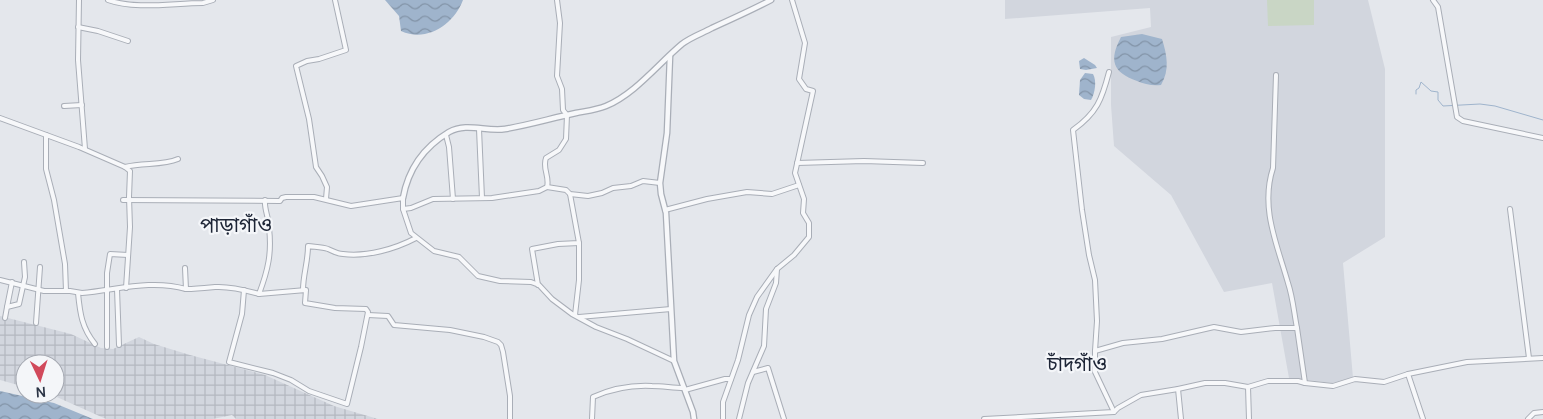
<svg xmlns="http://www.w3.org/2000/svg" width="1543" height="419" viewBox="0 0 1543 419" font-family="Manrope,'Noto Sans Bengali',sans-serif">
  <defs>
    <pattern id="industrial-grid" width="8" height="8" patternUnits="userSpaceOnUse" patternTransform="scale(1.25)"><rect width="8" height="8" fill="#d2d6de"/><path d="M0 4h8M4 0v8" fill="none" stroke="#b4b8c0"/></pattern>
    <pattern id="water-waves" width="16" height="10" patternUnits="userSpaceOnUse" patternTransform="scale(1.25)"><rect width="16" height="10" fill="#9fb4cc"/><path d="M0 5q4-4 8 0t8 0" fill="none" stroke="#8293a7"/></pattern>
  </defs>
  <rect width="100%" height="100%" fill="#e4e7ec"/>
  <polygon fill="#d2d6de" points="1005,0 1368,0 1385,69 1385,237 1343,263 1353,378 1333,383 1289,378 1272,283 1224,292 1171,195 1114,146 1111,105 1111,37 1151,27 1150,8 1005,19"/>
  <polygon fill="url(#industrial-grid)" points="0,316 71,334 101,348 113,349 139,337 154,344 190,355 265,375 334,406 378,419 236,419 232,415 213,419 106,419 50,394 55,394 55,364 25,364 25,387 0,380"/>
  <polygon fill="#c9d6c5" points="1267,0 1314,0 1314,25 1268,26"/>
  <g fill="url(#water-waves)">
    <path d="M385 0H463C454 24 427 43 401 31L399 16Z"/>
    <path d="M1142 34 1162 39C1167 55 1170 70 1161 85 1152 86 1144 84 1137 81 1112 72 1109 60 1121 37Z"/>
    <polygon points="1084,58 1095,65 1097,68 1086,70 1080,69 1079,61"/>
    <path d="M1085 73 1093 74C1097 81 1095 93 1091 100L1084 99 1079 95 1080 80Z"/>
    <polygon points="0,391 54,403 93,419 0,419"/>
  </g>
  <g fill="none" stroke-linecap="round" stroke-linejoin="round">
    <polyline stroke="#9fb4cc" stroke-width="1" points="1416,94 1416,90 1419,88 1421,82 1431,91 1438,92 1438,100 1443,106 1480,104 1495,106 1543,120"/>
    <defs>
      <g id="minor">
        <polyline points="79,0 78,60 85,149"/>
        <path d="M108 0C136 10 173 3 203 3L213 0"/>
        <polyline points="1433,0 1438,7 1457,117 1463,121 1543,138"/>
        <polyline points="78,27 98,31 128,41"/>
        <path d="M1109 72C1102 99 1097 113 1073 130L1082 210 1089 255 1095 280 1097 321 1095 351V372L1114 412"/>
        <polyline points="64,106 82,105"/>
        <polyline points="0,118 79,147 125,167 130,171 129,197 130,227 126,288"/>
        <polyline points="479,129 482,198"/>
        <polyline points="46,135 46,169 54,200 65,264 66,291"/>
        <polyline points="446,135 449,147 453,199"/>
        <polyline points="797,163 864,161 923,163"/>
        <path d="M125 167C143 162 162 166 178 159"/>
        <polyline points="547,187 566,190 570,194 588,196 602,193 613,188 631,186 643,181 660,183"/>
        <polyline points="326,199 327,187 322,176 316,167 309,119 296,66 307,61 319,59 346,50 335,0"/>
        <polyline points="123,200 280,201 282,198 286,197 314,197 351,206 403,198 403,209 411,233 434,251 459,257 478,276 500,281 531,282 539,285 552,299 572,314 596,327 627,339 674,361"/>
        <path d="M403 209 411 208 433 199 492 198 539 191 547 187C550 177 542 168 546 158L559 150 566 139 567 115 563 110 562 89 557 76 560 23 557 0"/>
        <polyline points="1510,209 1529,358"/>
        <polyline points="665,210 707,199 747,192 772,194 799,185"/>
        <path d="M185 268 186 289C196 289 205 288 215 287 230 286 245 290 259 294 268 270 272 253 269 228 269 218 264 209 265 200"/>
        <path d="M0 280 44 291H70L82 293C117 290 151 279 186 289"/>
        <polyline points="538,285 532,249 558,244 579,243 570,194"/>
        <polyline points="117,289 119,345"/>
        <polyline points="244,290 242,314 229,362 273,373 291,380 309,391 347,404 361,347 368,312 366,309 335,308 305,303 306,290 259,294"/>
        <path d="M303 290C303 275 308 262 308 246 314 247 322 247 328 249 333 251 337 254 343 254 367 257 395 249 416 238"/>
        <path d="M78 293C80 314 82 328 95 344"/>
        <polyline points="7,307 12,282"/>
        <polyline points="368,315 388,316 394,325 450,330 484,337 498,342 501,345 503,352 510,396 510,419"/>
        <polyline points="575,315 579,280 579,243"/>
        <polyline points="579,317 671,309"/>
        <polyline points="5,318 7,307 19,304 25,277 24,262"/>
        <polyline points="36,323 40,267"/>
        <polyline points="1297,328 1305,383"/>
        <polyline points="107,347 107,273 110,254 128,255"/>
        <path d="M1095 351 1123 343 1162 339 1214 327 1241 332 1275 328H1297C1294 313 1293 298 1288 283 1277 244 1260 208 1273 168L1276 75"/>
        <polyline points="753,372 768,368 784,419"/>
        <polyline points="1408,374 1423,419"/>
        <polyline points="1248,387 1249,419"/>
        <polyline points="1178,389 1181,419"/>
        <polyline points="685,390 725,379 731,379"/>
        <path d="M592 419 593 397C611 389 632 385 652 386 663 386 673 388 684 388"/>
        <polyline points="723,419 723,402 738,360 749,315 757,297 777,269"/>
        <polyline points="739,419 748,383 764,346 766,309 776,283 777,269 794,255 809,237 809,223 803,213 804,199 795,173 813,91 806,89 799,79 805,43 792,0"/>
        <polyline points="984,419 1114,412 1118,408 1141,395 1178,389 1205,383 1225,383 1248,387 1268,381 1298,381 1305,383 1333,386 1355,379 1384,382 1408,374 1467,362 1543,358"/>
        <polyline points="1528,419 1534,413 1543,412"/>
      </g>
      <g id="tertiary">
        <polyline points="670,56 667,133 660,183 661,194 666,213 674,361 693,412 694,419"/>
        <path d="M403 198C408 170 424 147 449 132 467 122 486 132 505 129 529 125 552 118 576 113 586 111 596 110 606 106 635 94 658 64 682 44 691 37 703 33 712 28 732 19 752 10 771 0"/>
      </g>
    </defs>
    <use href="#minor" stroke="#a9aeb7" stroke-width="6"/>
    <use href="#tertiary" stroke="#a9aeb7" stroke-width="7"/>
    <use href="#minor" stroke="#f7f8fa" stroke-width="4"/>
    <use href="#tertiary" stroke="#f7f8fa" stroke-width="4.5"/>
  </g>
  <g text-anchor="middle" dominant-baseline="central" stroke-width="4.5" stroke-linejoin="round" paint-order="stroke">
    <g font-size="20" fill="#1d2536" stroke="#f4f6f9">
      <text x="236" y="224">পাড়াগাঁও</text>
      <text x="1077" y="363">চাঁদগাঁও</text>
    </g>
  </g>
  <g transform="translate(40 379) rotate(176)"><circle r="24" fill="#f4f6f9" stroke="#a4a8b1"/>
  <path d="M0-4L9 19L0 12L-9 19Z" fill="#d1495b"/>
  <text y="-8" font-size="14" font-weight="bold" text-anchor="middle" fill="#2b3445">N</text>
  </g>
</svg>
